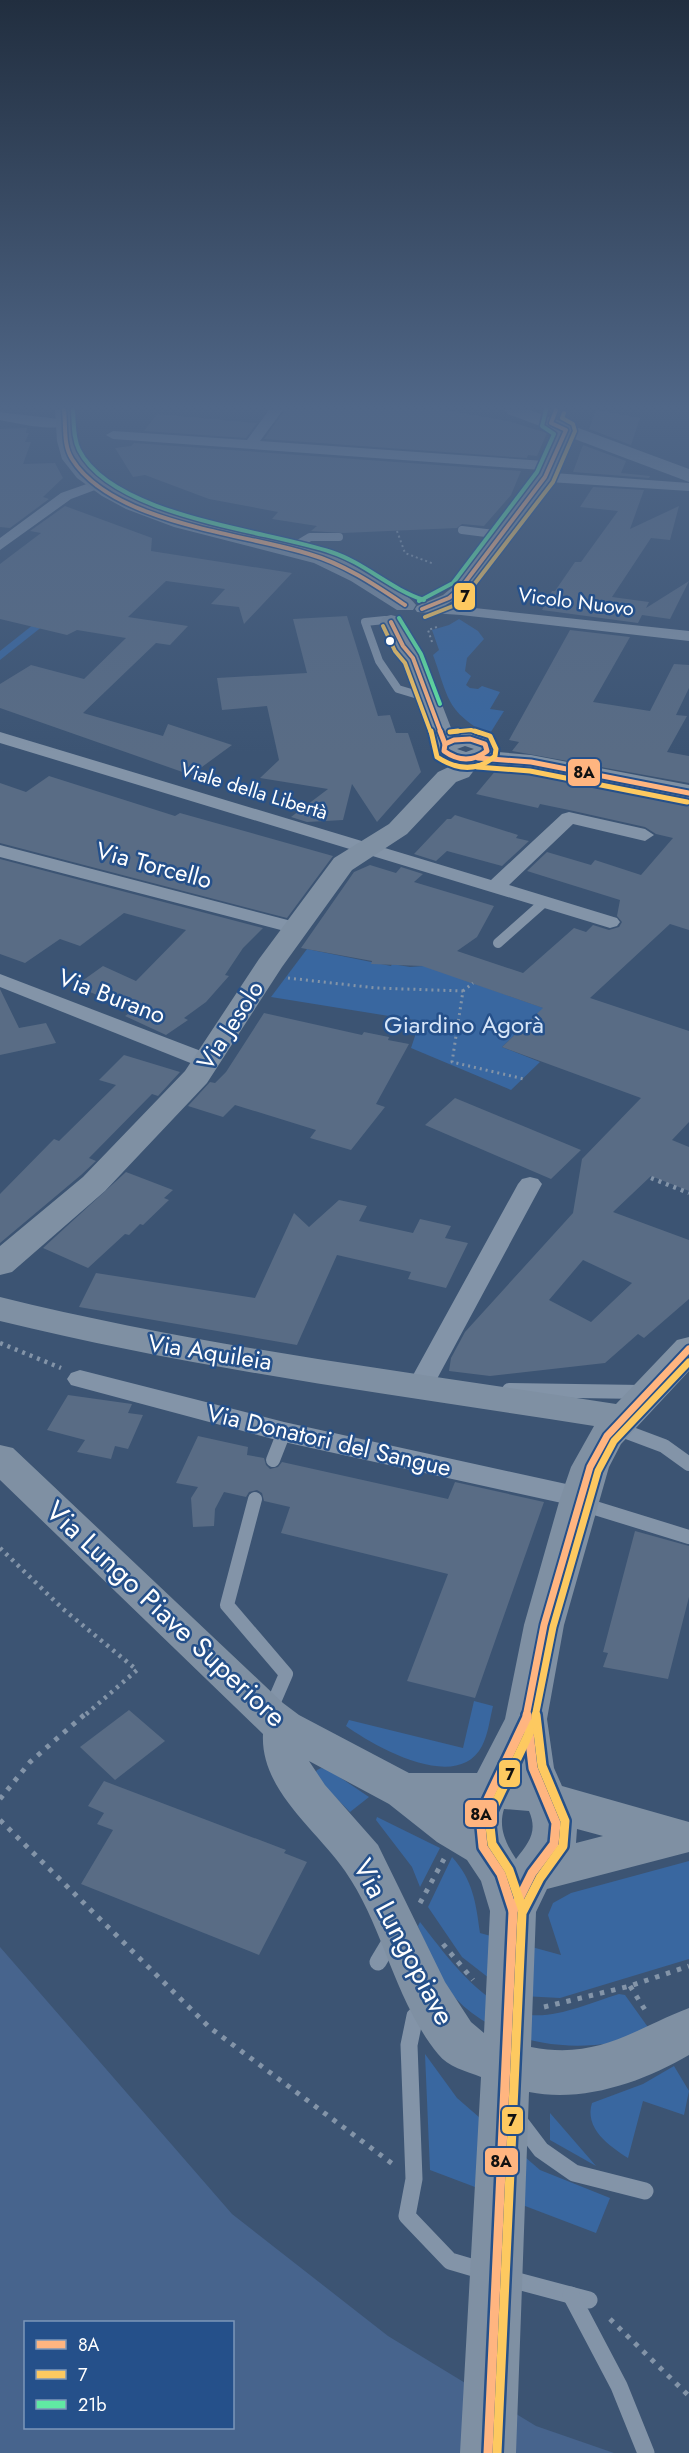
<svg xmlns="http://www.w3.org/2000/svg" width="689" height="2453" viewBox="0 0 689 2453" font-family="Jost,sans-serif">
  <rect width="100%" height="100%" fill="#3c5473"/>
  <g fill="#3967a0">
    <polygon points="48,613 58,614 0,660 0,651"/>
    <path d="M459 619 478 631 484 639 467 658 465 671 471 676 466 685 470 688 478 689 482 686 500 692 490 709 504 711 489 735C446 711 449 699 433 655L439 650 432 630 449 625Z"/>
    <polygon points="307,949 391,966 392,964 410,967 438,965 473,983 555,1012 531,1035 519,1031 502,1047 540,1062 511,1090 411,1048 420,1021 271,997"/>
    <path d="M474 1701 493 1706C490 1718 488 1735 482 1746 457 1794 374 1746 346 1726L349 1720 463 1748Z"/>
    <polygon points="321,1768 329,1770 369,1797 350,1812 314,1776 317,1770"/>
    <polygon points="377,1817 440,1848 420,1887 412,1867 376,1820"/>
    <path d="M452 1857C473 1880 476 1903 480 1933L561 1955 548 1915 553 1903 571 1893 689 1861V1959L560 1998 522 1996 494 1982 462 1957 428 1907Z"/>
    <path d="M420 1922C446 1955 484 2010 530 2015 558 2018 592 2002 619 1994L625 1995 650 2030C638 2034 624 2041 611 2043 550 2053 478 2036 442 1981 432 1965 426 1944 418 1926Z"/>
    <polygon points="425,2054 457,2098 540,2170 610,2198 596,2233 430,2170"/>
    <path d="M674 2066 689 2091 684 2115 643 2101 628 2158C609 2146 584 2128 592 2103L643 2084Z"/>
    <polygon points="550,2113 596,2166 550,2140"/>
  </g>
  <path fill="#47648d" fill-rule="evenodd" d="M0 1947 232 2214 388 2336 536 2426 614 2453H0ZM26 2322H232V2428H26Z"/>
  <g fill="#596c85" fill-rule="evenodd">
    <polygon points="285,410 444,410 508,421 547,433 537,456 528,455 527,458 264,439"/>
    <polygon points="596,410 640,418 631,445 589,429"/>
    <polygon points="157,414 257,423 246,438 144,431"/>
    <polygon points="27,428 26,433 29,433 25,442 31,442 23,464 55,463 63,478 43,497 49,499 10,528 0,527 0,429"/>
    <polygon points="134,443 521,471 511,495 484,526 462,524 457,528 343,533 311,531 317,526 272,519 278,512 209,499 145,475 133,477 115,448 131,446"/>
    <polygon points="583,445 626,461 621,473 650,476 649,478 573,472"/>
    <polygon points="593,487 644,490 630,529 679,506 670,540 651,538 612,597 649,602 646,608 689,581 670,619 642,615 638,623 542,610 552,591 555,591 575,562 581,562 618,511 580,507"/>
    <polygon points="65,506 152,538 151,551 292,573 244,624 239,607 211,604 225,589 166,581 128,617 188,626 170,645 156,643 83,713 163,736 168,724 232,745 191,775 0,708 0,684 31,665 84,679 126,638 77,630 67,635 0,619 0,564 41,533 30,531"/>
    <polygon points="347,616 378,716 390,715 396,733 408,733 421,772 377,822 352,784 343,820 307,822 291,817 328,789 260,778 279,760 267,706 222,710 217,678 307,673 293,619"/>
    <polygon points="570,630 630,637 593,702 650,711 674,664 689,665 689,688 676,715 687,716 667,752 689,756 689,783 512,751 519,742 509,740"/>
    <path d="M497 769 531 771 689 803V930L670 924 590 998 689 1031V1122L672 1140 689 1147V1191L651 1176 613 1212 689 1240V1299L644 1338 638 1334 605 1363 490 1376 449 1371 451 1358 465 1332 573 1213 582 1159 641 1098 502 1047 543 1008 422 966 371 964 372 961 301 948 354 872 370 865 396 873 401 867 423 874 414 882 494 906 477 937 457 951 523 973 574 928 586 932 593 925 609 930 619 927 622 922 617 916 620 900 527 871 547 852 591 865 595 860 641 875 673 838 656 834 645 827 569 810 540 804 538 808 476 794ZM583 1260 632 1283 591 1322 549 1300Z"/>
    <polygon points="49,776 175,816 180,813 333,856 287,918 0,843 0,783 26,792"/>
    <polygon points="455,815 518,835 516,838 529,841 502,866 447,851 436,861 414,854 447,819 451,819"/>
    <polygon points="0,859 263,928 243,948 225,975 229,976 206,1002 184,1018 188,1020 166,1035 125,1016 134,1010 75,986 103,966 136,981 186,930 124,913 80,946 60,939 25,963 0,954"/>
    <polygon points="0,989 19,1028 46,1023 56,1043 0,1055"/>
    <polygon points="264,1013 362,1035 364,1032 389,1037 388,1040 409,1044 376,1104 385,1107 351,1150 310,1138 316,1130 235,1105 223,1117 188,1106 210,1082 215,1083 226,1072"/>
    <polygon points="124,1055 180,1072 158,1096 152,1094 89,1158 96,1161 81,1175 0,1243 0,1194 54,1139 59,1141 116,1085 99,1080"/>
    <polygon points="455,1098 581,1150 551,1179 425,1125"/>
    <polygon points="126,1172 173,1190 164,1198 169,1200 143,1225 140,1224 129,1235 125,1234 88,1268 43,1248"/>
    <polygon points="339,1200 367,1206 359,1221 413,1233 420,1219 451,1226 445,1238 468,1243 446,1288 408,1279 411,1272 337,1255 297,1345 79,1307 96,1273 255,1298 294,1213 309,1227"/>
    <polygon points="68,1395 132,1404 128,1413 143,1415 128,1449 115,1446 111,1459 77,1452 85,1440 47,1430"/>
    <polygon points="198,1436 248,1447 247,1455 264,1458 266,1465 270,1469 278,1467 282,1462 448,1499 455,1482 544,1502 475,1698 407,1681 448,1574 281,1533 290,1507 264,1501 262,1493 257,1490 249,1492 246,1497 224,1492 215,1509 214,1526 193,1527 191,1498 198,1487 176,1483"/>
    <polygon points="635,1531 689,1546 689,1597 668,1679 603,1667 608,1653 603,1652"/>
    <polygon points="129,1710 165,1741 115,1780 80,1747"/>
    <polygon points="104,1781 286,1850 284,1853 307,1862 259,1955 81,1884 113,1830 97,1824 104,1813 88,1806"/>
  </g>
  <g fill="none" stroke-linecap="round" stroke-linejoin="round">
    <g stroke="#8394a8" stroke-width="2" stroke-dasharray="2 3" stroke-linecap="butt">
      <polyline points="397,531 405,553 434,564"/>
      <polyline points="432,642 428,630 437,627"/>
    </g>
    <g stroke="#8394a8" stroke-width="3" stroke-dasharray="2 4" stroke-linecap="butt">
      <polyline points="288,978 376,988 463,991 452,1062 524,1079"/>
      <polyline points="463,991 473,983"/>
    </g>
    <g stroke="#8394a8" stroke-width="4.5" stroke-dasharray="3 5" stroke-linecap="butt">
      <polyline points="651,1178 689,1193"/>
      <polyline points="0,1343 61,1368"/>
      <polyline points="0,1548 63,1609 137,1670 83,1717"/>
    </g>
    <g stroke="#8394a8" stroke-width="5" stroke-dasharray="4.5 7" stroke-linecap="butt">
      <polyline points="0,1799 30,1762 84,1715"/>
      <polyline points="0,1820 209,2027 394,2165"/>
      <polyline points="420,1903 444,1859"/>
      <polyline points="443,1944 473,1980"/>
      <polyline points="630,1986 647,2013"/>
      <polyline points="544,2007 630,1986 689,1966"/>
      <polyline points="610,2319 689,2396"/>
    </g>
    <g stroke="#8394a8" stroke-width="8">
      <polyline points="462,530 502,535"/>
      <polyline points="290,549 310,537 339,537"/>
      <polyline points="385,620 365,622 379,661 398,689 428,698"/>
    </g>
    <polyline stroke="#8394a8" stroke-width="10" points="498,943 542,904"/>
    <g stroke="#8394a8" stroke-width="14">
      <polyline points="509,1390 642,1392"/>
      <polyline points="616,1428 664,1446 689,1464"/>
      <polyline points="273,1460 284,1432"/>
      <polyline points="255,1499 227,1605 286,1674 270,1711"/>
      <polyline points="582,1504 689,1537"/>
    </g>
    <g stroke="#8394a8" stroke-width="17">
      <polyline points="378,1962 393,1937"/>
      <polyline points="426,2008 415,2016 409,2045 414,2179 407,2216 450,2261 484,2271"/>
      <polyline points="519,2121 541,2150 574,2173 645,2191"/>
      <polyline points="506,2278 589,2300"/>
      <polyline points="571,2295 619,2386 646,2453"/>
    </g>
    <g fill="#8394a8" fill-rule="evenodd">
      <polygon points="269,410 283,410 260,441 545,461 559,430 566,426 573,430 554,473 689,483 689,491 549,482 466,592 446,605 689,631 689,641 461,615 417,612 415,609 417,606 443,595 454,586 541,470 113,439 106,435 113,431 247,440"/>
      <path d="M0 412C11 414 68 419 72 422 60 434 16 423 0 420Z"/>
      <polygon points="98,480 105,484 103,487 71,499 0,550 0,538 61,493"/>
      <polygon points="0,732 491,880 562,814 569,812 645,829 654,835 645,841 573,824 509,885 617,918 620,922 617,926 610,928 0,743"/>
      <polygon points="0,845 303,924 306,928 303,932 296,934 0,857"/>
      <polygon points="0,974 214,1056 217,1061 214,1066 198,1066 0,987"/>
      <polygon points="530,1177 538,1179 542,1184 438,1377 431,1394 422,1397 413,1394 409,1388 412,1377 518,1184 522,1179"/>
      <polygon points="80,1370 284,1422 580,1487 590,1490 594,1497 590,1504 580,1507 284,1442 71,1385 67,1379 71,1373"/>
    </g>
    <g fill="#7f90a3" fill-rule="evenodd">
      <path d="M55 410H73C75 426 73 444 82 459 114 514 258 531 317 550 340 557 362 569 383 581 393 588 409 595 416 605L413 610H397L351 581 314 563 174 527 126 509 102 496 77 478 62 459 57 441Z"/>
      <polygon points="505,410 530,410 689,469 689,482 508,414"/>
      <path d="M391 615 399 617 424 658 453 733C469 729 497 732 498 752L531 755 689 785V801L531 769 478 765 469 777 456 782 407 834 352 870 282 967 207 1083 105 1191 12 1272 0 1275V1246L83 1177 185 1071 259 959 334 858 389 824 438 772 453 765 440 760 432 751 433 744 402 659 392 646 380 622 383 617ZM465 746 474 749 466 752 457 749Z"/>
      <path d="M0 1297C202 1347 410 1372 616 1404L677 1340 689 1337V1371L621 1444 609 1467 564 1625 547 1719 554 1768 562 1786 689 1822V1852L547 1889 536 1912 531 2047C598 2060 632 2030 689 2008V2055C643 2082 583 2103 529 2092L516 2453H460L481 2077C466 2071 448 2067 438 2054 394 2000 384 1927 345 1871 317 1830 260 1790 263 1734L0 1480V1445L13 1448 283 1703 299 1715 409 1773H477L505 1719 524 1625 559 1502 571 1467 594 1426C396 1395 195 1369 0 1321ZM309 1761 389 1804 437 1842 467 1860 481 1881 490 1911 484 2033 471 2022 445 1982 378 1845 325 1785ZM504 1809 529 1811C538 1832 529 1842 516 1859 506 1844 498 1828 504 1809ZM577 1829 603 1836 576 1843Z"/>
    </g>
    <defs>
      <g id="bus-1-far3">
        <path d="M64 410C66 426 63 445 72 459 112 523 241 533 309 554 344 564 375 585 405 605"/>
        <polyline points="422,609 449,598 460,589 545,477 566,430 551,423 556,410"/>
        <polyline points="391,622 403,646 413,658 441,733"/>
      </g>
      <g id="bus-1-far2">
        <polyline points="440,731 445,744"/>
        <path d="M470 739 485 744 487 751C473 762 458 761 444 751L445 744 454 740Z"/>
        <polyline points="478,758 531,762 689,793"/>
      </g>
      <polyline id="bus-1-far1" points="526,1717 544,1625 590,1467 607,1436 689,1349"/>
      <g id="bus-1">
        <polyline points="513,1911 501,1874 483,1847 480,1816 526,1719"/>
        <polyline points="488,2453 513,1911 532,1873 554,1844 556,1823 533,1768 527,1715"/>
      </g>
      <g id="bus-2-far3">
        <polyline points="425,617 453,606 466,595 553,482 575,431 573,424 562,418 564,413"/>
        <polyline points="383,626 395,651 405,663 431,733"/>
        <polyline points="450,732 471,730 480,733"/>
      </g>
      <g id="bus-2-far2">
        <path d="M431 731 437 757C457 770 477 772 495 756L496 749 490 736 475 731"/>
        <polyline points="450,732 458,731"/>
        <polyline points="477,767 530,771 687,802"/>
      </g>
      <polyline id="bus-2-far1" points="535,1717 553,1627 598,1471 614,1441 689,1362"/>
      <g id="bus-2">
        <polyline points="522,1908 509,1870 492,1844 489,1817 534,1723"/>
        <polyline points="497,2453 522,1913 540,1878 563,1846 565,1821 542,1766 536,1715"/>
      </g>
      <g id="bus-3">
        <path d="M73 410C74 423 73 438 79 450 113 517 266 530 331 552 365 563 390 589 424 600"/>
        <polyline points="419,601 453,583 537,472 554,434 542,426 546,410"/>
        <polyline points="399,618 421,654 440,704"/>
      </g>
    </defs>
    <use href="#bus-1-far3" stroke="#25508a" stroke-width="7"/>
    <use href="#bus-1-far2" stroke="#25508a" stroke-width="9"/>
    <use href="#bus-1-far1" stroke="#25508a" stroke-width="11"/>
    <use href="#bus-1" stroke="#25508a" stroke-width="14"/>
    <use href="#bus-2-far3" stroke="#25508a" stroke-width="7"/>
    <use href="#bus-2-far2" stroke="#25508a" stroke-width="9"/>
    <use href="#bus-2-far1" stroke="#25508a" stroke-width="11"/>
    <use href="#bus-2" stroke="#25508a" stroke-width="14"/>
    <use href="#bus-3" stroke="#25508a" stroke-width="7"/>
    <use href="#bus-1-far3" stroke="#ffb580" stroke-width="4"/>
    <use href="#bus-1-far2" stroke="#ffb580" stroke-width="5"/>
    <use href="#bus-1-far1" stroke="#ffb580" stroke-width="7"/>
    <use href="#bus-1" stroke="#ffb580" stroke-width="9"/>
    <use href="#bus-2-far3" stroke="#fdc960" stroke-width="4"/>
    <use href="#bus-2-far2" stroke="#fdc960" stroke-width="5"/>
    <use href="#bus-2-far1" stroke="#fdc960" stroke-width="7"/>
    <use href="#bus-2" stroke="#fdc960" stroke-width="9"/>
    <use href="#bus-3" stroke="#60e9a3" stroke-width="4"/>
  </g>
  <linearGradient id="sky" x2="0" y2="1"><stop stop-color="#212e3f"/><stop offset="0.54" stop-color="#506788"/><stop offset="1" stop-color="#506788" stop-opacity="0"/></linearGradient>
  <rect width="689" height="753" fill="url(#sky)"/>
  <circle fill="#fff" stroke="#25508a" stroke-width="2" cx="390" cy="641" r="5"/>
  <g text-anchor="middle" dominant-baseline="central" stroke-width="5" stroke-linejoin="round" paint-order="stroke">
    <g font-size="20" fill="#fff" stroke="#25508a">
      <text transform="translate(576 602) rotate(7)">Vicolo Nuovo</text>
      <text transform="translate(254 791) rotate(17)">Viale della Libertà</text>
    </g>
    <g font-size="24" fill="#fff" stroke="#25508a">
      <text transform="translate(154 865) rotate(15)">Via Torcello</text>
      <text transform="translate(112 996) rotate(21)">Via Burano</text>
      <text transform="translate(230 1025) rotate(-57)">Via Jesolo</text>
      <text transform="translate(210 1352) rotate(9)">Via Aquileia</text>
      <text transform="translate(329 1440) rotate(13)">Via Donatori del Sangue</text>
    </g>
    <g font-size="24" fill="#d6e5f8" stroke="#25508a">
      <text x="464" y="1024">Giardino Agorà</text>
    </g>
    <g font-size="28" fill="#fff" stroke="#25508a">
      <text transform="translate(166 1614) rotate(43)">Via Lungo Piave Superiore</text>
      <text transform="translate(404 1942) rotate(62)">Via Lungopiave</text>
    </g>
  </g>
  <g stroke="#25508a" stroke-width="2">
    <rect x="453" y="582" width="23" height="29" rx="6" fill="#fdc960"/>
    <rect x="567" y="758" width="34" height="29" rx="6" fill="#ffb580"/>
    <rect x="498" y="1759" width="23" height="29" rx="6" fill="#fdc960"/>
    <rect x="464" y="1799" width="34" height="29" rx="6" fill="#ffb580"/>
    <rect x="501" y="2106" width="23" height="29" rx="6" fill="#fdc960"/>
    <rect x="484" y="2147" width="35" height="29" rx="6" fill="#ffb580"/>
  </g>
  <g font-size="16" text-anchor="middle" font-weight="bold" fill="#111">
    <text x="465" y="602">7</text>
    <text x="584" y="778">8A</text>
    <text x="510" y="1780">7</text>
    <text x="481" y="1820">8A</text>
    <text x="512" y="2126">7</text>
    <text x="501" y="2167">8A</text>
  </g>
  <rect x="24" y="2321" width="210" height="108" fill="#25508a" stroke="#7c96b9" stroke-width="1.5"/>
  <rect x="36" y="2340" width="30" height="9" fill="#ffb580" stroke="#7c96b9" stroke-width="1.5"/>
  <text x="78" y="2351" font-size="18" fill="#ffffff">8A</text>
  <rect x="36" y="2370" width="30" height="9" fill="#fdc960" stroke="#7c96b9" stroke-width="1.5"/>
  <text x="78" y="2381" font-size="18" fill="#ffffff">7</text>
  <rect x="36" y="2400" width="30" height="9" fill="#60e9a3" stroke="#7c96b9" stroke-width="1.5"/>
  <text x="78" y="2411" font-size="18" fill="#ffffff">21b</text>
</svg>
